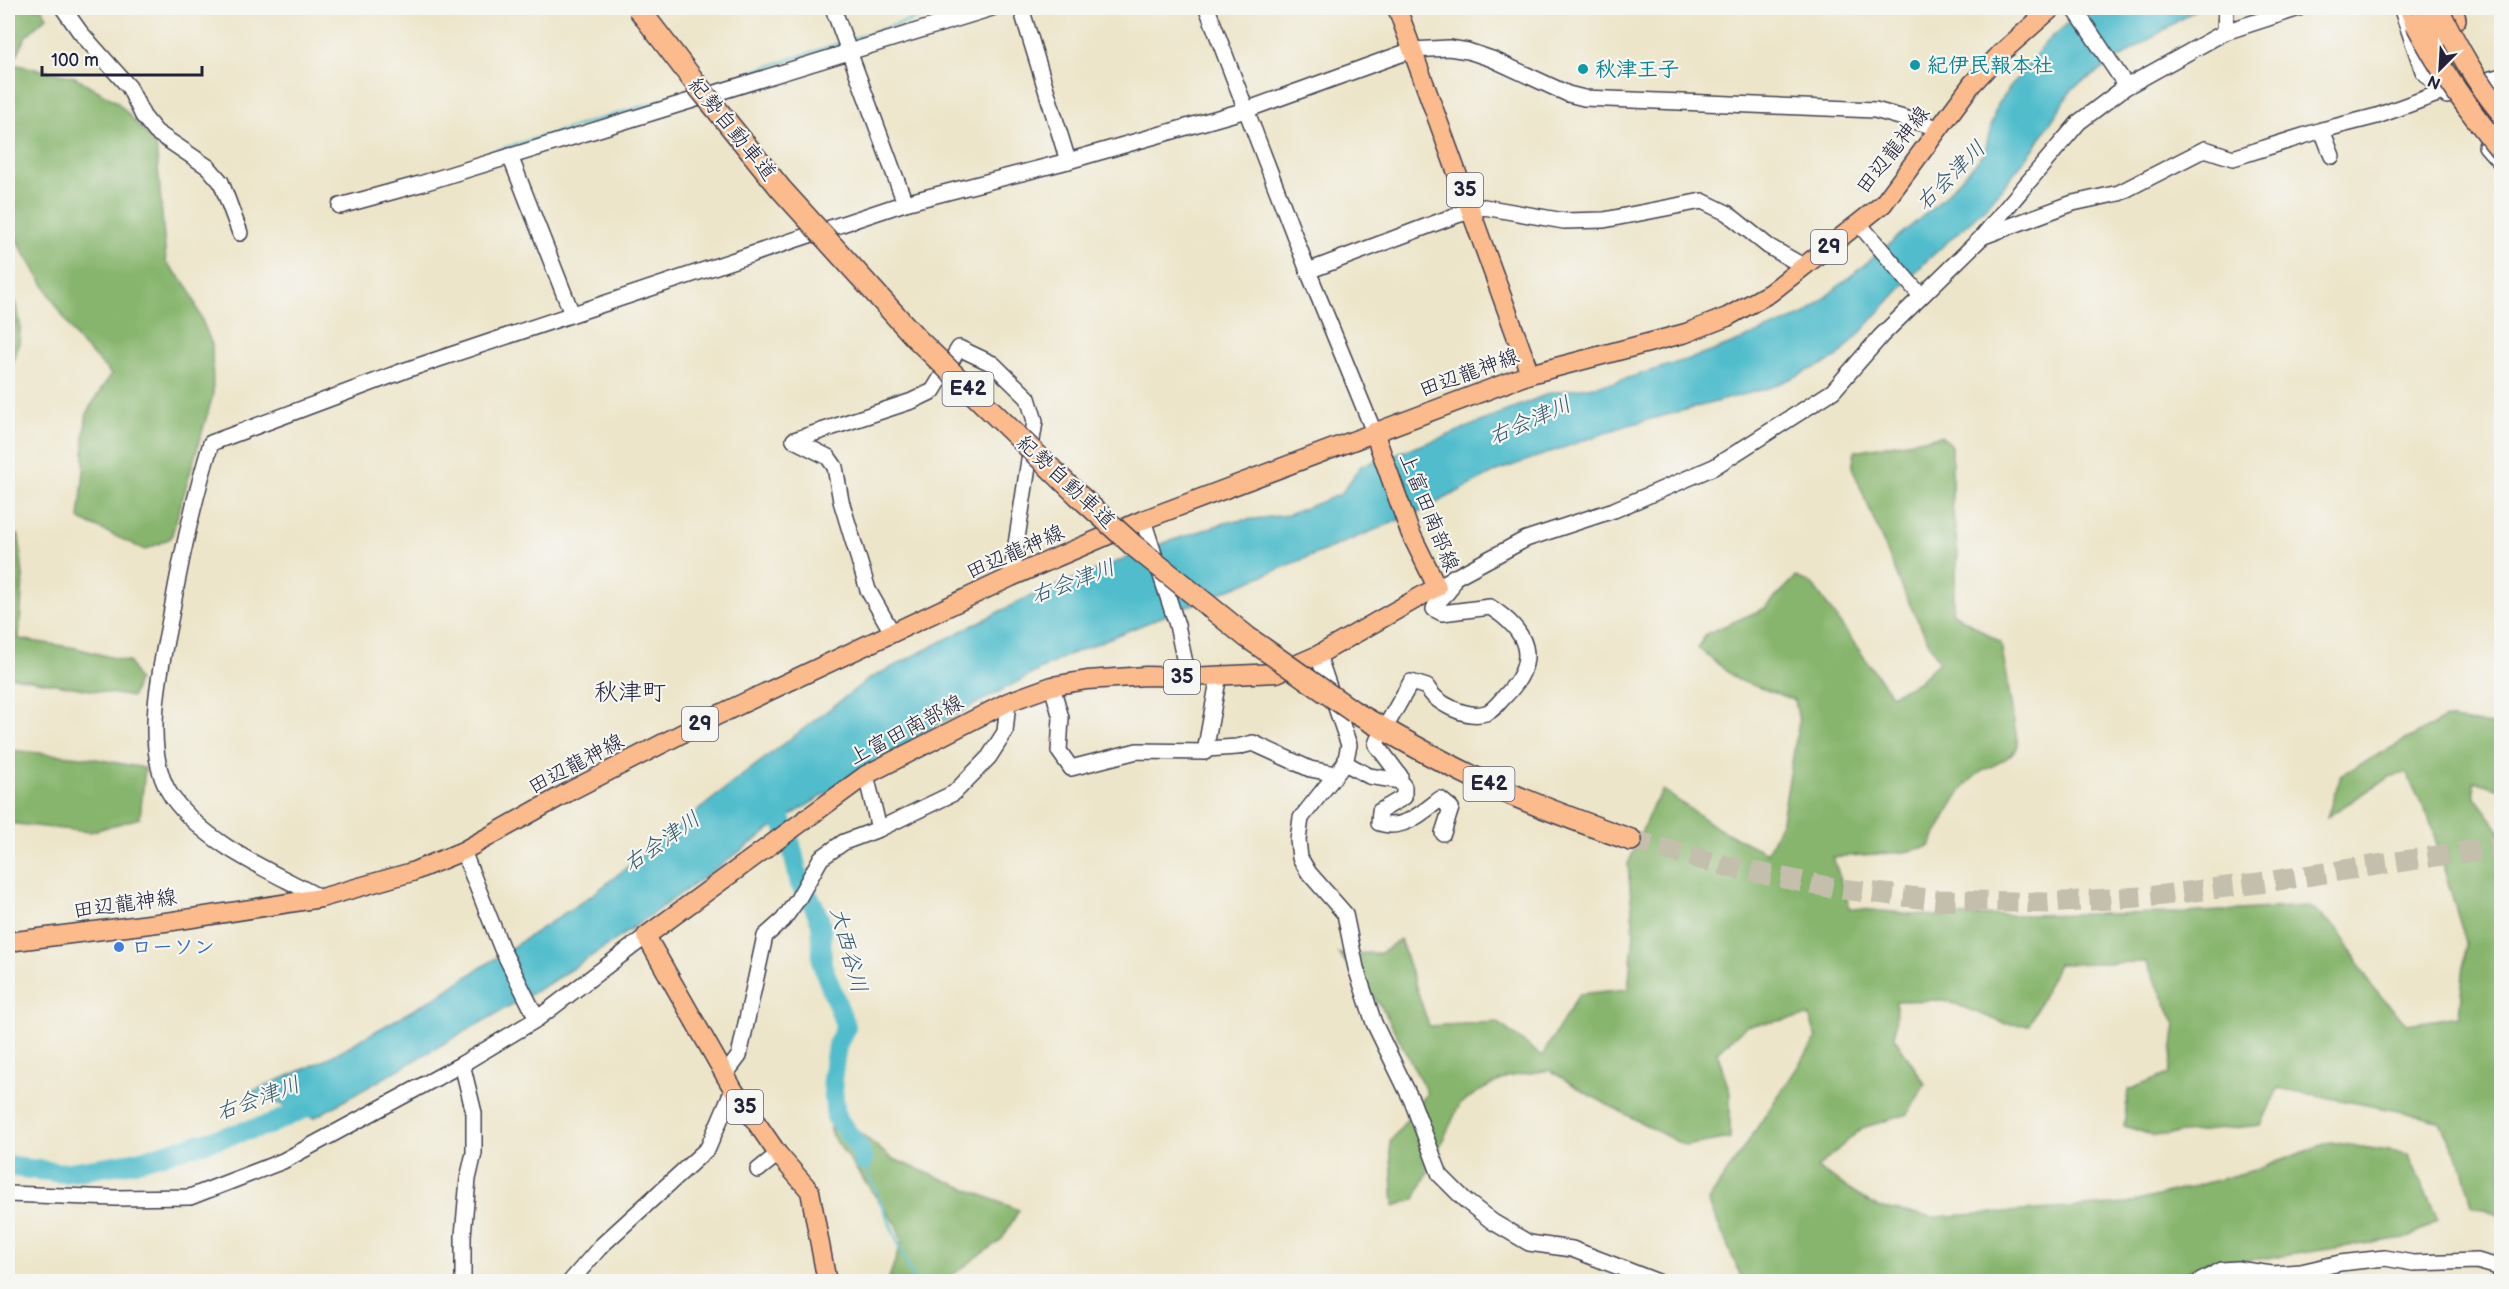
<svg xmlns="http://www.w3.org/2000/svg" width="2509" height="1289" viewBox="0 0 2509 1289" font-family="'Balsamiq Sans','Klee One',sans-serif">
  <rect width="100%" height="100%" fill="#f6f6f2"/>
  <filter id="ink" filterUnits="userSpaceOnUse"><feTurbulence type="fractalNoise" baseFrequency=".0167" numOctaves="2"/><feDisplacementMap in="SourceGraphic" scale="12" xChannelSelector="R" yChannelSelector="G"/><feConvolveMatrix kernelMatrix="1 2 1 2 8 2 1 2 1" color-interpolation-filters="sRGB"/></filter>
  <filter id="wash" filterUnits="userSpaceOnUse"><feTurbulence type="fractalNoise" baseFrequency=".008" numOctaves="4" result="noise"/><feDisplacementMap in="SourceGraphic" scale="24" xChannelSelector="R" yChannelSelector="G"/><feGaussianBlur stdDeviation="1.35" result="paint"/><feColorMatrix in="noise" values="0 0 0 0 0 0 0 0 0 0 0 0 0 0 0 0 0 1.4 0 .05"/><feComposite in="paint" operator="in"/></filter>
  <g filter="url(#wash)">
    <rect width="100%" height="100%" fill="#ede5c9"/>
    <g fill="#87b56d" stroke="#546c54" stroke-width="1.5">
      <polygon points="8,8 42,8 47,17 26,36 13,64 75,77 117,102 156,144 166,262 189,288 212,345 213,395 171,538 145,550 79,519 84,470 84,436 87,412 111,374 77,339 12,233 8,216"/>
      <path d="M8 291C26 316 22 347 8 373Z"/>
      <path d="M1941 436 1952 446V505L1958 554 1952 612 2001 643 2018 746C2003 767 1989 763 1973 778 1955 794 1941 825 1930 846L1905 852 1833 857 1850 908 1935 916 2185 913 2309 906 2338 929 2373 988 2407 1024 2459 1016 2466 943 2429 818 2406 773 2389 777 2327 817 2341 775 2444 719 2501 726V789L2474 781 2475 797 2501 832V1216L2472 1206 2463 1168 2440 1122 2408 1113 2278 1088 2261 1125 2154 1136 2124 1126 2128 1090 2169 1074 2176 1024 2146 962 2058 964 2029 1025 2006 1024 1945 1000 1896 1001 1895 1038 1925 1084 1908 1114 1862 1128 1817 1168 1877 1207 1934 1217 2127 1204 2258 1169 2330 1142 2408 1154 2438 1220 2411 1237 2192 1269 2172 1281H1743L1708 1201 1817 1038 1809 1016 1746 1026 1717 1052 1730 1093V1138L1685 1146 1584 1092 1550 1070 1507 1077 1478 1092 1460 1104 1415 1199 1394 1206 1390 1142 1427 1093 1383 1009 1339 954 1381 953 1400 939 1429 1026 1497 1022 1542 1056 1579 994 1628 989 1634 934 1628 864 1652 807 1663 790 1717 828 1767 853 1782 820 1799 722 1795 700 1738 680 1698 648 1706 634 1765 608 1796 577 1812 584 1891 695 1918 682 1939 662 1906 597 1852 467 1855 451Z"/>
      <polygon points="8,530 19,536 23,577 19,639 76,648 129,662 138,680 132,697 8,676"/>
      <polygon points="8,750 91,758 145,768 140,818 90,832 8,823"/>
      <polygon points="831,1109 891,1158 1019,1210 1002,1239 944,1281 888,1281 902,1241 896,1225 831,1134"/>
    </g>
    <polygon fill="#51bdcc" stroke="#3a7084" stroke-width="1.5" points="2086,8 2198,8 2073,88 2032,151 1987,206 1923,264 1837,358 1772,387 1625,426 1497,471 1421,511 1066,656 942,722 788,817 610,944 548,984 314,1118 251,1092 323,1061 436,997 591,896 735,781 869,679 1024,599 1167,542 1228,522 1288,515 1341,494 1361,466 1444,437 1550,393 1612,383 1711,352 1804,315 1936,205 1984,154 1997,104 2046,42"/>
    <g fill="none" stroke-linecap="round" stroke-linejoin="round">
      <g stroke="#51bdcc" stroke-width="3">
        <polyline points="850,40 948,8"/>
        <polyline points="708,86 841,43"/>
        <polyline points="488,153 693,91"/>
        <polyline points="863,1161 915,1282"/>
      </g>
      <g stroke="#51bdcc" stroke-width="20">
        <polyline points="773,797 791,844 800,884 812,902 821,923 822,964 846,1027 837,1045 832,1080 836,1117 860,1149 863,1161"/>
        <polyline points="8,1164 13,1167 64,1173 134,1162 271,1124 323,1100"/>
      </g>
    </g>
  </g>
  <g filter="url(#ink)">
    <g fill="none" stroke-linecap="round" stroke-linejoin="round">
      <polyline stroke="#c4bead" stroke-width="21" stroke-dasharray="21 10" stroke-linecap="butt" points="1631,840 1734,868 1833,888 1937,900 2048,903 2155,896 2259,883 2502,846"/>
      <defs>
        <g id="minor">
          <polyline points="63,8 80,32 129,87 143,116 156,132 208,167 221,182 240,233"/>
          <polyline points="833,8 905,203"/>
          <polyline points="1021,8 1068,161"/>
          <polyline points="1207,8 1308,271 1374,432"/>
          <polyline points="2074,8 2121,78 2124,88"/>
          <polyline points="2403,13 2423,71 2447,96"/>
          <polyline points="2225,32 2226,8"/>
          <polyline points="2322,130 2332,156"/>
          <polyline points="2486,146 2502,164"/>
          <polyline points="510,156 572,314"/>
          <polyline points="340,206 420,184 992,8"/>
          <polyline points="1859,224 1921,296"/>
          <polyline points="1984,236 2073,203 2119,193 2205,149 2233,158 2322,130 2377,116 2443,92 2502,76"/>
          <polyline points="1308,271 1457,215 1484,207 1564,221 1604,220 1702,201 1727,213 1768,246 1805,267"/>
          <polyline points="794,440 912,401 933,391 959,348 993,364 1028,398 1035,421 1011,577"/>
          <polyline points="794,440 828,457 835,467 841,501 868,590 893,634"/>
          <polyline points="1143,520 1177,625 1188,677"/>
          <polyline points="1437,587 1526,539 1614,510 1714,467 1833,391 1881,336 1981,238 2079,122 2124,88 2225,32 2299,8"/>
          <polyline points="1318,655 1349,745 1345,763 1301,818 1298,840 1300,858 1309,873 1345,914 1356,968 1374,1023 1412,1101 1440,1175 1466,1201 1493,1222 1529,1243 1572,1249 1658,1282"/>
          <polyline points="1052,686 1061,718 1059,751 1071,768 1137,751 1205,752 1219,675"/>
          <path d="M1390 719 1411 682 1427 687C1435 703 1466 719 1486 713 1493 711 1500 701 1506 695 1540 660 1528 631 1490 607L1442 613 1434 609C1439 595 1452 596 1453 577"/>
          <polyline points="1378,739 1376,744 1400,776 1400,781"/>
          <polyline points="1206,749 1237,747 1253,743 1310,769 1336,774"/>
          <path d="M1345 763 1369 776 1400 781 1404 787V797L1380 811 1379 823C1403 831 1422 813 1440 799L1451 808 1443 833"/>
          <polyline points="866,775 879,829"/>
          <polyline points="463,851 502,949 537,1019"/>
          <path d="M321 898C269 870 208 846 172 797 140 752 161 666 171 615 181 557 194 499 211 443L406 370 905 203 1068 161 1246 110 1412 50 1449 48 1468 51 1492 59 1568 94 1584 98 1875 110 1939 128"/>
          <polyline points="462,1064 474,1113 474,1153 468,1179 463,1236 463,1282"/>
          <polyline points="724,1076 739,1056 765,936 783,920 798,899 821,858 844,842 879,829 954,793 989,757 1005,732 1008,702"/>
          <polyline points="758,1170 778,1154"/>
          <polyline points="8,1194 116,1198 190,1197 283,1161 462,1064 537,1019 646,936"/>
          <polyline points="570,1282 601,1246 708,1148 733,1089"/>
          <polyline points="2199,1282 2222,1270 2237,1269 2272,1274 2301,1272 2340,1263 2385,1258 2413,1263 2477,1261 2502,1268"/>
          <polyline points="2498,1282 2502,1279"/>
        </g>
        <g id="major">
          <polyline points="1397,8 1530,374"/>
          <polyline points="8,942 173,921 321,898 412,872 463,851 572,790 718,715 1011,577 1143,520 1530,374 1686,333 1727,317 1770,293 1883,204 1972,84 2001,53 2052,8"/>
          <polyline points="827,1282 810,1191 778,1154 733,1089 646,936 866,775 1008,702 1052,686 1087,680 1146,676 1188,677 1277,673 1318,655 1437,587 1410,532 1374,432"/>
        </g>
        <g id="highway">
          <polyline points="2410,8 2416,23"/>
          <polyline points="2451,8 2455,19"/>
          <path d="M1354 712C1401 739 1448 766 1497 788 1541 808 1586 824 1631 840"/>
        </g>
      </defs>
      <use href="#minor" stroke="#403f50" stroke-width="18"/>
      <use href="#major" stroke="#403f50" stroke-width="21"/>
      <use href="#highway" stroke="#403f50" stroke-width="24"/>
      <use href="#minor" stroke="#fff" stroke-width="15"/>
      <use href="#major" stroke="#fbbb8d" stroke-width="18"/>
      <use href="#highway" stroke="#fbbb8d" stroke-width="21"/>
      <defs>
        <g id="highway-bridge">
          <polyline points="638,8 697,85 781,189 916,338 1078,495 1133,545 1247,637 1354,712"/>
          <polyline points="2422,8 2437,37"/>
          <path d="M2439 11C2457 47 2476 82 2502 113"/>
          <path d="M2416 23C2440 70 2468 110 2502 151"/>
        </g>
      </defs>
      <use href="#highway-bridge" stroke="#403f50" stroke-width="24" stroke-linecap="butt"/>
      <use href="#highway-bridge" stroke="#fbbb8d" stroke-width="21"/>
    </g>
  </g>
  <g fill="#0f9aa8" stroke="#f6f6f2" stroke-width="2">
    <circle cx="1915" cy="65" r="6"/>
    <circle cx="1583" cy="69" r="6"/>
  </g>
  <circle fill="#3f7fe0" stroke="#f6f6f2" stroke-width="2" cx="119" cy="947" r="6"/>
  <g text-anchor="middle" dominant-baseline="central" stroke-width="4.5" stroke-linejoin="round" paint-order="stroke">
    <g fill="#f6f6f2" stroke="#626272" stroke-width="1.5">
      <rect x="1447" y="173" width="36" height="34" rx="4.5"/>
      <rect x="1811" y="230" width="36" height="34" rx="4.5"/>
      <rect x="942.5" y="372" width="51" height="34" rx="4.5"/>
      <rect x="1164" y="660" width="36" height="34" rx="4.5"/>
      <rect x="682" y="707" width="36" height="34" rx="4.5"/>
      <rect x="1463.5" y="767" width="51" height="34" rx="4.5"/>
      <rect x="727" y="1090" width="36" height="34" rx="4.5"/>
    </g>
    <g font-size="20" font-weight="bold" fill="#22223b">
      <text x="1465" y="190">35</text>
      <text x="1829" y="247">29</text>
      <text x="968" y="389">E42</text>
      <text x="1182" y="677">35</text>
      <text x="700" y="724">29</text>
      <text x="1489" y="784">E42</text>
      <text x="745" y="1107">35</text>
    </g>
    <g font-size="21" font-weight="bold" fill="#0d838f" stroke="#f6f6f2" text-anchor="start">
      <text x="1927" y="65">紀伊民報本社</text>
      <text x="1595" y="69">秋津王子</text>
    </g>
    <g font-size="21" fill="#22223b" stroke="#f6f6f2">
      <text transform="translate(732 129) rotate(51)">紀勢自動車道</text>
      <text transform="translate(1893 150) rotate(-52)">田辺龍神線</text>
      <text transform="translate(1469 373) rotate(-20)">田辺龍神線</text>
      <text transform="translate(1066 482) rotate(43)">紀勢自動車道</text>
      <text transform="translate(1429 512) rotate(68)">上富田南部線</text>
      <text transform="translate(1015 552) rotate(-24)">田辺龍神線</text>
      <text transform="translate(906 730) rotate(-28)">上富田南部線</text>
      <text transform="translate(576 764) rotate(-28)">田辺龍神線</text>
      <text transform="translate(125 904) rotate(-8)">田辺龍神線</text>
    </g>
    <g font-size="21" font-weight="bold" fill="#366cbe" stroke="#f6f6f2" text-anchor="start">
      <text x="131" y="947">ローソン</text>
    </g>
    <g font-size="22" font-style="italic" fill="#32586e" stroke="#f6f6f2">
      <text transform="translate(1951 176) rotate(-45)">右会津川</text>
      <text transform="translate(1530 421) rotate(-24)">右会津川</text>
      <text transform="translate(1073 582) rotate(-20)">右会津川</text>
      <text transform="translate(662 842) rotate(-35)">右会津川</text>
      <text transform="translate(848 950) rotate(75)">大西谷川</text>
      <text transform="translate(258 1099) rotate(-20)">右会津川</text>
    </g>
    <g font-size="24" fill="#22223b" stroke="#f6f6f2">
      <text x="630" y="692">秋津町</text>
    </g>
  </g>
  <rect width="2509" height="1289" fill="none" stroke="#f6f6f2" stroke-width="30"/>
  <g transform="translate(2440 69) rotate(204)" stroke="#f6f6f2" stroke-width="4.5" paint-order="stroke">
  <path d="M0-4.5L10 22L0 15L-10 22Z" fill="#22223b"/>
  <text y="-9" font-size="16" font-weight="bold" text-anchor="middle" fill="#22223b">N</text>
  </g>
  <path d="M42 66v9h160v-9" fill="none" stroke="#22223b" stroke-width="3"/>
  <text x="51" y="66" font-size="18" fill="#22223b" stroke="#f6f6f2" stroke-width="4.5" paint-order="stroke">100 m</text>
</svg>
